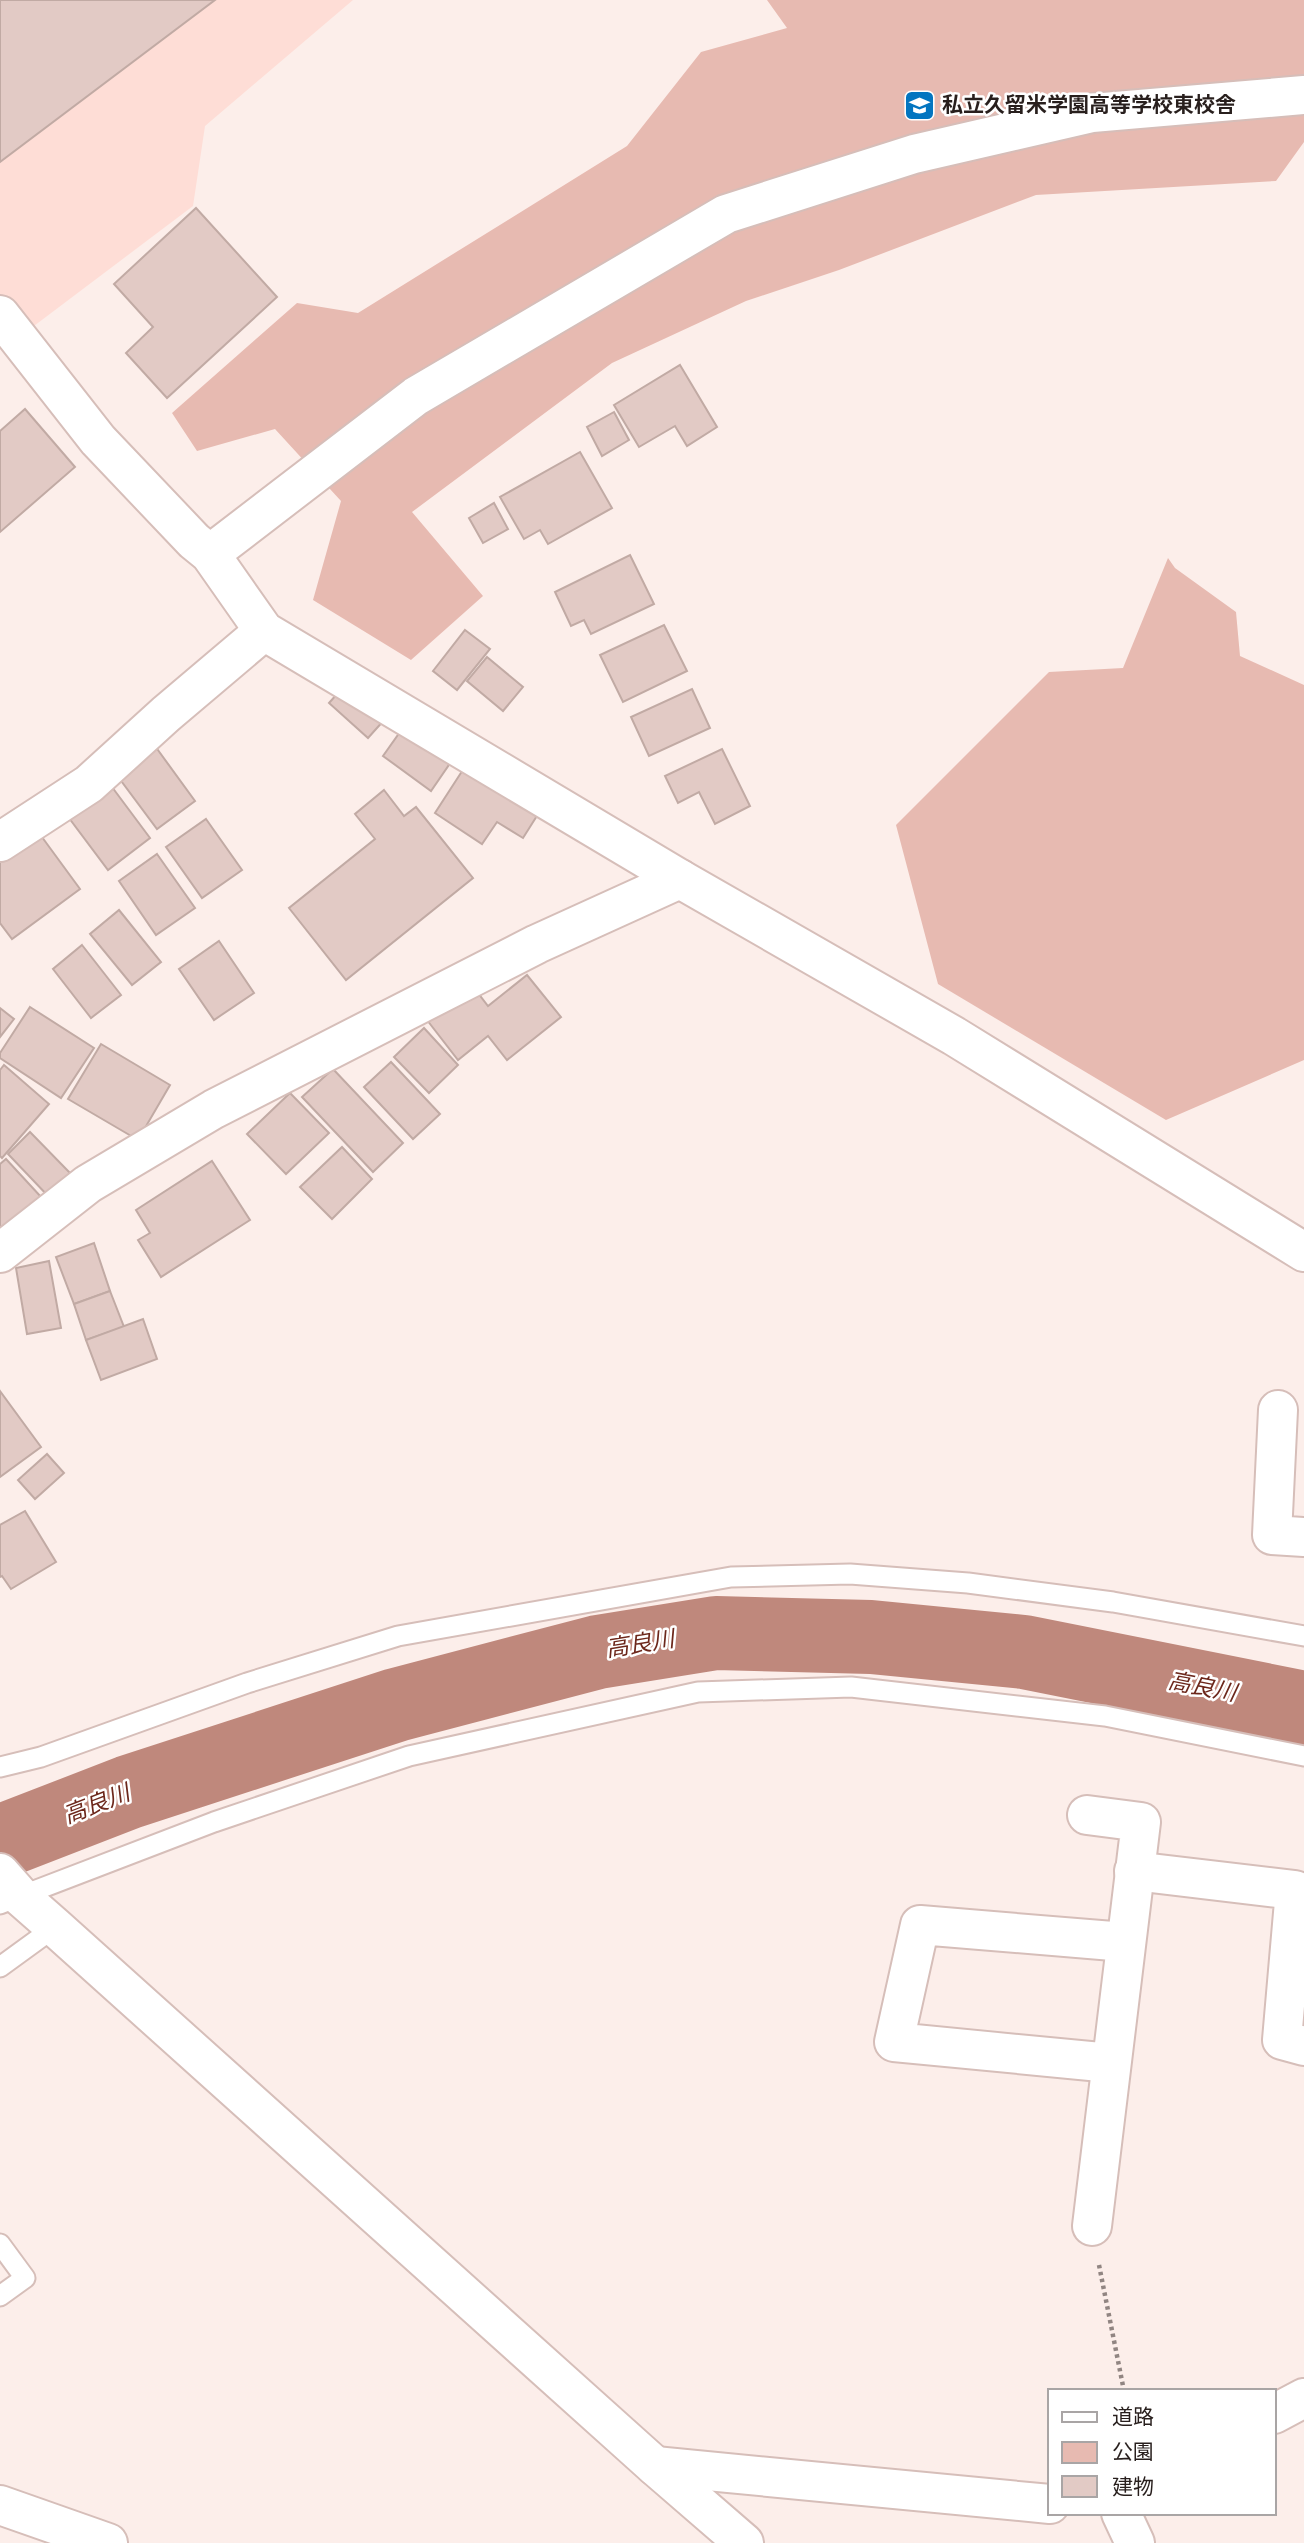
<svg xmlns="http://www.w3.org/2000/svg" width="1304" height="2543" viewBox="0 0 1304 2543" font-family="'Alegreya Sans','Noto Sans JP',sans-serif">
  <rect width="100%" height="100%" fill="#fceeea"/>
  <polygon fill="#feddd6" points="0,0 353,0 205,126 193,206 18,338 0,315"/>
  <g fill="#e7bab1">
    <polygon points="767,0 1304,0 1304,142 1276,181 1036,195 839,270 746,301 612,363 412,512 483,596 411,660 313,600 341,501 275,429 197,451 172,413 297,303 358,313 627,146 701,52 787,28"/>
    <polygon points="1168,558 1175,568 1236,612 1240,656 1304,685 1304,1060 1166,1120 938,984 896,825 1049,672 1123,668"/>
  </g>
  <g fill="none" stroke-linecap="round" stroke-linejoin="round">
    <polyline stroke="#bf887c" stroke-width="74" points="0,1842 129,1792 396,1705 598,1652 716,1633 871,1637 1024,1652 1304,1708"/>
  </g>
  <g fill="#e2cac5" stroke="#c1aaa4" stroke-width="2">
    <polygon points="0,0 215,0 0,162"/>
    <polygon points="196,208 277,297 167,398 126,353 153,327 114,284"/>
    <polygon points="680,365 717,427 687,446 675,426 639,447 614,405"/>
    <polygon points="25,409 75,467 0,532 0,431"/>
    <polygon points="614,412 629,440 602,456 587,427"/>
    <polygon points="580,452 612,508 548,544 540,530 524,539 500,497"/>
    <polygon points="494,503 508,529 483,543 469,518"/>
    <polygon points="630,555 654,604 591,634 584,620 571,626 555,592"/>
    <polygon points="664,625 687,671 623,702 600,655"/>
    <polygon points="465,630 490,649 457,690 433,671"/>
    <polygon points="487,657 523,687 503,711 467,681"/>
    <polygon points="346,684 385,719 368,738 329,703"/>
    <polygon points="692,689 710,728 649,756 631,717"/>
    <polygon points="405,725 453,759 431,791 383,756"/>
    <polygon points="155,746 195,801 157,829 116,774"/>
    <polygon points="722,749 750,806 715,824 699,792 678,803 665,776"/>
    <polygon points="466,765 540,811 523,838 497,822 482,844 435,813"/>
    <polygon points="109,783 150,838 108,870 66,814"/>
    <polygon points="384,790 404,816 416,807 473,878 346,980 289,908 375,839 355,814"/>
    <polygon points="206,819 242,870 202,898 166,847"/>
    <polygon points="39,833 80,889 12,939 0,923 0,861"/>
    <polygon points="157,854 195,908 156,935 119,881"/>
    <polygon points="119,910 161,962 132,985 90,934"/>
    <polygon points="219,941 254,993 214,1020 179,969"/>
    <polygon points="82,945 121,995 91,1018 53,969"/>
    <polygon points="527,975 561,1017 507,1060 488,1036 458,1060 427,1020 471,984 488,1006"/>
    <polygon points="30,1007 94,1048 61,1098 0,1058 0,1053"/>
    <polygon points="0,1008 14,1019 0,1037"/>
    <polygon points="424,1028 458,1065 429,1093 394,1057"/>
    <polygon points="101,1044 170,1085 138,1140 68,1099"/>
    <polygon points="391,1062 440,1114 413,1139 364,1087"/>
    <polygon points="4,1065 49,1104 2,1158 0,1156 0,1070"/>
    <polygon points="333,1069 403,1143 373,1172 302,1097"/>
    <polygon points="290,1093 329,1133 286,1174 247,1134"/>
    <polygon points="30,1132 72,1175 50,1198 8,1154"/>
    <polygon points="342,1147 372,1179 332,1219 300,1187"/>
    <polygon points="6,1159 42,1198 0,1237 0,1164"/>
    <polygon points="212,1161 250,1220 161,1277 138,1240 150,1233 136,1210"/>
    <polygon points="94,1243 110,1291 74,1304 56,1257"/>
    <polygon points="49,1261 61,1328 27,1334 16,1268"/>
    <polygon points="110,1291 124,1327 86,1340 74,1304"/>
    <polygon points="143,1319 157,1359 101,1380 86,1340"/>
    <polygon points="0,1391 41,1447 0,1477"/>
    <polygon points="47,1454 64,1473 35,1499 18,1480"/>
    <polygon points="25,1511 56,1562 11,1589 2,1576 0,1577 0,1525"/>
  </g>
  <g fill="none" stroke-linecap="round" stroke-linejoin="round">
    <defs>
      <g id="lane">
        <polyline points="0,1767 41,1757 247,1683 398,1636 731,1577 850,1574 968,1583 1113,1602 1304,1636"/>
        <polyline points="0,1904 214,1822 409,1756 698,1692 851,1687 1105,1716 1304,1756"/>
        <polyline points="0,1967 55,1927"/>
        <polyline points="0,2244 25,2278 0,2296"/>
      </g>
      <g id="street">
        <polyline points="0,842 89,784 166,714 264,631"/>
        <polyline points="0,1253 88,1184 214,1109 537,944 680,879"/>
        <polyline points="1278,1410 1272,1535 1304,1537"/>
        <polyline points="1087,1815 1141,1822 1092,2226"/>
        <polyline points="1134,1871 1295,1890 1282,2040 1304,2046"/>
        <polyline points="0,1873 22,1898 55,1927 655,2466 744,2543"/>
        <polyline points="1111,2063 894,2042 920,1925 1125,1942"/>
        <polyline points="1274,2414 1304,2398"/>
        <polyline points="655,2466 1050,2504"/>
        <polyline points="1121,2513 1135,2543"/>
      </g>
      <g id="secondary">
        <polyline points="0,315 98,440 194,541 210,554 264,631 680,879 954,1036 1304,1252"/>
        <polyline points="210,554 416,396 726,214 914,154 1092,113 1304,95"/>
        <polyline points="0,2505 108,2543"/>
      </g>
    </defs>
    <use href="#lane" stroke="#d6beb9" stroke-width="23"/>
    <use href="#street" stroke="#d6beb9" stroke-width="42"/>
    <use href="#secondary" stroke="#d6beb9" stroke-width="42"/>
    <polyline stroke="#918582" stroke-width="4.5" stroke-dasharray="3.5 3.5" stroke-linecap="butt" points="1099,2265 1124,2391"/>
    <use href="#lane" stroke="#fff" stroke-width="19"/>
    <use href="#street" stroke="#fff" stroke-width="38"/>
    <use href="#secondary" stroke="#fff" stroke-width="38"/>
  </g>
  <defs>
    <symbol id="school-square" viewBox="-11 -11 22 22"><rect x="-9" y="-9" width="18" height="18" rx="4" fill="#0375c0" stroke="#fff"/><path d="M0-5L7-2L0 1L-7-2ZM-4 1L0 2.5L4 1V4Q0 6-4 4Z" fill="#fff"/></symbol>
  </defs>
  <g fill-rule="evenodd">
    <use href="#school-square" x="902" y="88" width="35" height="35"/>
  </g>
  <g text-anchor="middle" dominant-baseline="central" stroke-width="5" stroke-linejoin="round" paint-order="stroke">
    <g font-size="21" font-weight="bold" fill="#281f1d" stroke="#fff" text-anchor="start">
      <text x="942" y="105">私立久留米学園高等学校東校舎</text>
    </g>
    <g font-size="23" font-style="italic" fill="#6c271b" stroke="#fff">
      <text transform="translate(640 1645) rotate(-9)">高良川</text>
      <text transform="translate(1202 1688) rotate(11)">高良川</text>
      <text transform="translate(97 1805) rotate(-21)">高良川</text>
    </g>
  </g>
  <rect x="1048" y="2389" width="228" height="126" fill="#ffffff" stroke="#a9a5a5" stroke-width="2"/>
  <rect x="1062" y="2412" width="35" height="10" fill="#ffffff" stroke="#a9a5a5" stroke-width="2"/>
  <text x="1112" y="2424" font-size="21" fill="#281f1d">道路</text>
  <rect x="1062" y="2442" width="35" height="21" fill="#e7bab1" stroke="#a9a5a5" stroke-width="2"/>
  <text x="1112" y="2459" font-size="21" fill="#281f1d">公園</text>
  <rect x="1062" y="2476" width="35" height="21" fill="#e2cac5" stroke="#a9a5a5" stroke-width="2"/>
  <text x="1112" y="2494" font-size="21" fill="#281f1d">建物</text>
</svg>
